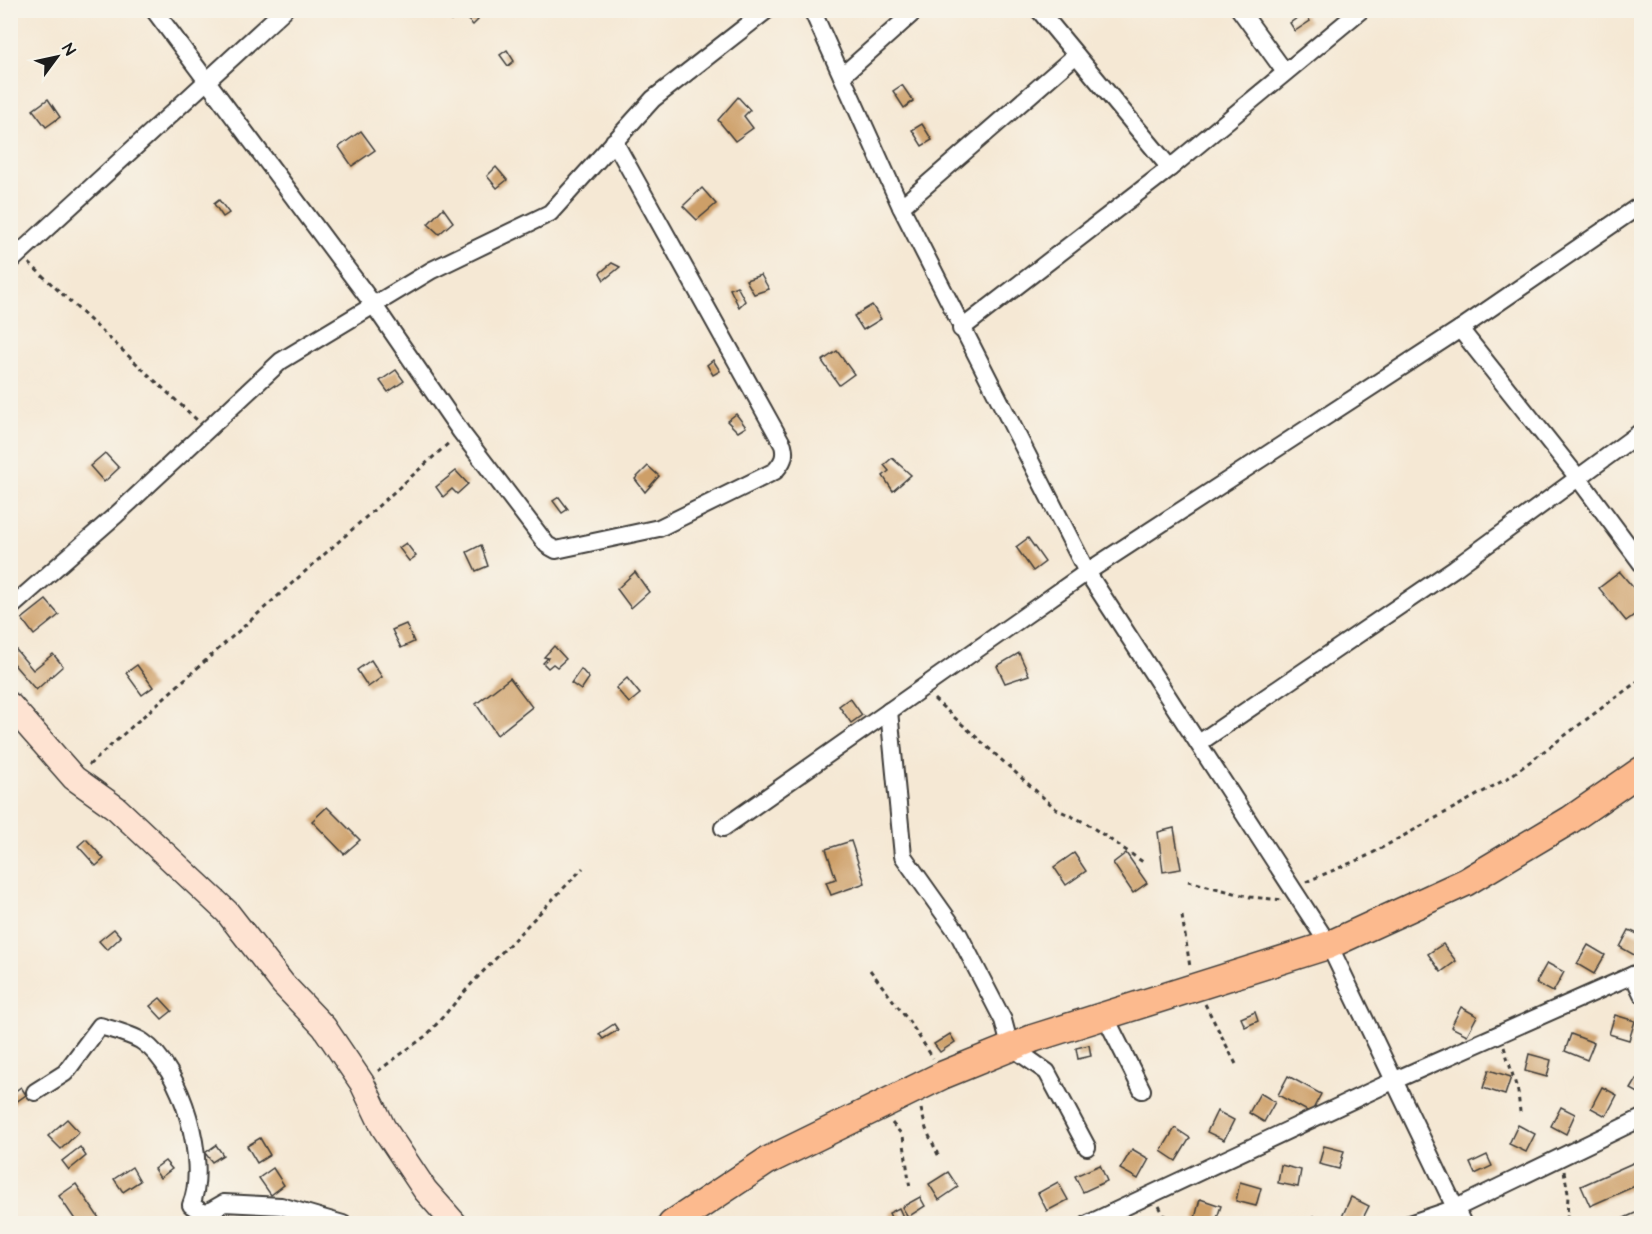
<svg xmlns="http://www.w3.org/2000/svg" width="1652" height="1234" viewBox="0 0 1652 1234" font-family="'Architects Daughter',sans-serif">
  <rect width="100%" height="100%" fill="#f7f3e8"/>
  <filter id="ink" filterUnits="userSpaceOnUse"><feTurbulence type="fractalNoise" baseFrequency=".0167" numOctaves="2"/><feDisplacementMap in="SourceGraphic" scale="12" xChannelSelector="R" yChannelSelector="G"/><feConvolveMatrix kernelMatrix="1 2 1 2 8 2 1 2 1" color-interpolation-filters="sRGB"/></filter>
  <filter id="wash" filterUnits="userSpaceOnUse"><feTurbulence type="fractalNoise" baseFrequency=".008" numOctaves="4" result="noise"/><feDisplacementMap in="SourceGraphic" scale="24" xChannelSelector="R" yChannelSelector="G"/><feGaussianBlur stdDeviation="1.35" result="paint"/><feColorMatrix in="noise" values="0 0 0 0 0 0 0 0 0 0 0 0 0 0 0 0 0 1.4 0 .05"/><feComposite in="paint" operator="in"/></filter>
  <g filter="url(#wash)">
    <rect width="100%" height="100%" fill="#f5e8d4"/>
    <g id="blocks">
      <g fill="#cd9f68">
        <polygon points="441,10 463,10 451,21"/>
        <polygon points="469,10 478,20 473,25 463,15"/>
        <polygon points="1304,13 1310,21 1295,31 1290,23"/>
        <polygon points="507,50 514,61 508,66 500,55"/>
        <polygon points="902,85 913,101 904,108 893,91"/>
        <polygon points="738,97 750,110 744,116 753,128 735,141 718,120"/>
        <polygon points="48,99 60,117 46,127 33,110"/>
        <polygon points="922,124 932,140 922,146 912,130"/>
        <polygon points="361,131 375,150 352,166 339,147"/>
        <polygon points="496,167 507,180 497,188 487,176"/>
        <polygon points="702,188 716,204 697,220 683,206"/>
        <polygon points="219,200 229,213 223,217 214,204"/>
        <polygon points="443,208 453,222 439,234 428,224"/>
        <polygon points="612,263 620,267 604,280 600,273"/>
        <polygon points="761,275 769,289 754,294 746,280"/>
        <polygon points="737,286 745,301 739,307 730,289"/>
        <polygon points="872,305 881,319 863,330 854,316"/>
        <polygon points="837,351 854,374 839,385 822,361"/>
        <polygon points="713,360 720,371 713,375 707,365"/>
        <polygon points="396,370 404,381 388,392 380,381"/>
        <polygon points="736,414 746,427 738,432 727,421"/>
        <polygon points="105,453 119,468 104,482 90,466"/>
        <polygon points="892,458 911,475 893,491 883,476 889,471 884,465"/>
        <polygon points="648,466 659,476 645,492 635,479"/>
        <polygon points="456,471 468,484 457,494 452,489 443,497 436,487"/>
        <polygon points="559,497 568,509 562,513 553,501"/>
        <polygon points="1028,538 1045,562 1033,571 1016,547"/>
        <polygon points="406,543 416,556 409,561 399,548"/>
        <polygon points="481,545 488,566 476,571 467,552"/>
        <polygon points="635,572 649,592 631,608 617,589"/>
        <polygon points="1620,572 1642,598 1642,609 1626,621 1599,588"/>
        <polygon points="46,600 59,615 34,635 22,619"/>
        <polygon points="406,624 414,642 401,648 392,630"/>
        <polygon points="12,645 33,670 53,654 63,666 36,690 10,660"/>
        <polygon points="554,646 566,659 557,667 553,664 548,668 543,663 548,658 544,657"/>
        <polygon points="1019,653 1029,675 1005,683 997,666"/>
        <polygon points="371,660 382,677 368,687 357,670"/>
        <polygon points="137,665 153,687 142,695 126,673"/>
        <polygon points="581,669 589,678 581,690 571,683"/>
        <polygon points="510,678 532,707 497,735 476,704"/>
        <polygon points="627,678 640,694 629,703 616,688"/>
        <polygon points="850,698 862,715 851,723 839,706"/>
        <polygon points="327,807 360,840 344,854 312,821"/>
        <polygon points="1174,828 1181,869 1163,872 1158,832"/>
        <polygon points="86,839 104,859 96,866 78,846"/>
        <polygon points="851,841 865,883 831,895 826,882 836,879 826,849"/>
        <polygon points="1074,853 1086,871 1066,885 1054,867"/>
        <polygon points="1126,853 1147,883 1133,893 1113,863"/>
        <polygon points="114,929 121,937 107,950 99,941"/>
        <polygon points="1629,930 1642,936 1642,946 1636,956 1620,947"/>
        <polygon points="1443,944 1456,961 1441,972 1428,954"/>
        <polygon points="1588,945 1605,955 1594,974 1577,964"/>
        <polygon points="1547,963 1564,972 1553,992 1536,983"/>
        <polygon points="160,998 172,1011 162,1019 150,1006"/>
        <polygon points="1461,1007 1477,1016 1467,1035 1451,1027"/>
        <polygon points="1255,1012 1258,1021 1245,1027 1241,1018"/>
        <polygon points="1615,1015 1635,1021 1629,1040 1609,1034"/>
        <polygon points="614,1024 618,1030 603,1039 599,1034"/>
        <polygon points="950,1034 955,1042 940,1052 934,1044"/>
        <polygon points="1571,1034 1594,1043 1587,1060 1565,1051"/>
        <polygon points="1089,1045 1091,1056 1078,1059 1076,1048"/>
        <polygon points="1529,1054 1551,1060 1547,1077 1525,1071"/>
        <polygon points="1489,1070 1511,1077 1505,1095 1483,1088"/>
        <polygon points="1642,1071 1642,1095 1631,1089"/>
        <polygon points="1288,1076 1321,1094 1311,1113 1278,1095"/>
        <polygon points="21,1087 26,1095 10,1106 10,1095"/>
        <polygon points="1602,1087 1617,1095 1606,1116 1591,1108"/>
        <polygon points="1260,1093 1275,1102 1264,1122 1249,1113"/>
        <polygon points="1561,1107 1575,1114 1566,1134 1551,1126"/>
        <polygon points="1217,1111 1234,1120 1224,1140 1207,1132"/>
        <polygon points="67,1119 79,1132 61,1149 48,1136"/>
        <polygon points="1518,1125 1535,1134 1526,1152 1509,1144"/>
        <polygon points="1175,1128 1190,1138 1176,1161 1161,1151"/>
        <polygon points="260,1138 270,1155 257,1163 247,1146"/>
        <polygon points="216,1145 223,1155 212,1162 205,1153"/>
        <polygon points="1324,1146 1344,1151 1339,1169 1319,1164"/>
        <polygon points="80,1147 86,1156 69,1170 62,1161"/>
        <polygon points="1132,1149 1149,1159 1138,1179 1120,1169"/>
        <polygon points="1487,1155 1492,1166 1475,1174 1470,1163"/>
        <polygon points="1642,1159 1642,1183 1590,1206 1581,1186"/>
        <polygon points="165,1161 172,1169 160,1178 154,1169"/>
        <polygon points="1100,1165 1107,1181 1083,1192 1075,1176"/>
        <polygon points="1281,1165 1301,1170 1298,1187 1278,1183"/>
        <polygon points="132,1167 140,1181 123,1192 114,1179"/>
        <polygon points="273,1168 284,1185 271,1195 259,1178"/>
        <polygon points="948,1172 958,1187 939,1200 929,1184"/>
        <polygon points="1058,1182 1068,1200 1047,1211 1038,1193"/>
        <polygon points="1240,1182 1261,1188 1256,1206 1236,1201"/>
        <polygon points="76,1184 103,1224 78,1224 59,1196"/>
        <polygon points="920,1197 925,1206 908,1217 902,1207"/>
        <polygon points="1351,1197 1369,1206 1360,1224 1351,1224 1341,1219"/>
        <polygon points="1200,1199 1221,1206 1215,1224 1195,1218"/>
        <polygon points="899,1208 903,1217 893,1222 889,1213"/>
        <polygon points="1642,1210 1642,1224 1611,1224"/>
        <polygon points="1313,1216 1327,1224 1309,1224"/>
      </g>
    </g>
  </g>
  <g filter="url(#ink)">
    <use href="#blocks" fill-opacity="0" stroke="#3d3b38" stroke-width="1.5"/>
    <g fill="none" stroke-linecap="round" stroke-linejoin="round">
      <defs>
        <g id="street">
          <path d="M154 10 373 304 461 432 547 545 556 550 659 528 775 471C783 462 786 456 783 445L614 141"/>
          <polyline points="812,10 901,207 1087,572 1329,945 1463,1224"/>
          <polyline points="1039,10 1170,168"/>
          <polyline points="1240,10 1285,72"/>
          <polyline points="842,76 916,10"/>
          <polyline points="901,207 1076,55"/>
          <polyline points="10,262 284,10"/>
          <polyline points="961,329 1170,168 1361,10"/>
          <polyline points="1460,329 1579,479 1642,564"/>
          <polyline points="10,608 116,515 281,361 432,270 550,213 653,99 767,10"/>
          <polyline points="889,711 903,856 959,935 1003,1020 1010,1046 1047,1072 1087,1147"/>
          <polyline points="1199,743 1455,568 1642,431"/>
          <polyline points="723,828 1087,572 1460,329 1642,204"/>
          <polyline points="1633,975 1642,994"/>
          <polyline points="1105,1016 1142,1090"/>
          <path d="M35 1092 65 1073 100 1026C113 1030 131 1034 143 1042 182 1068 209 1163 191 1205L205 1214 224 1203 281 1206 343 1224"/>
          <polyline points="1088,1224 1393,1081 1642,971"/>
          <polyline points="1409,1224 1456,1208 1642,1118"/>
        </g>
        <polyline id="secondary" points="10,705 74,778 116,808 227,912 283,984 324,1027 362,1083 383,1127 425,1190 455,1224"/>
        <polyline id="primary" points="672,1224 767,1161 943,1075 1034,1038 1329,945 1466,882 1570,820 1642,770"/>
      </defs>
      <use href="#street" stroke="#3d3b38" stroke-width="20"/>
      <use href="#secondary" stroke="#3d3b38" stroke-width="27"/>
      <use href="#primary" stroke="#3d3b38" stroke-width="30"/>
      <g stroke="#3d3b38" stroke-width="3" stroke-dasharray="4.5 4.5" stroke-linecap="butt">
        <polyline points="29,263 197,420"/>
        <polyline points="934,699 1056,809 1086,823 1143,862"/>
        <polyline points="89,765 450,442"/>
        <polyline points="1188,881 1250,897 1283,900"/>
        <polyline points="1306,882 1367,856 1508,778 1642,678"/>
        <polyline points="1182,916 1190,967"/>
        <polyline points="870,970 911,1024 933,1058"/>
        <polyline points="1205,1004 1238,1068"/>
        <polyline points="1504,1047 1518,1092 1520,1112"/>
        <polyline points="378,1071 427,1035 474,981 583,868"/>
        <polyline points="921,1109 926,1129 939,1157"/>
        <polyline points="892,1123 903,1136 910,1189"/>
        <polyline points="1564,1171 1568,1193 1567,1224"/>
        <polyline points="1159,1206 1169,1224"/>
      </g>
      <use href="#street" stroke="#fff" stroke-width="16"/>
      <use href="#secondary" stroke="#fee3d2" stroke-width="24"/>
      <use href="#primary" stroke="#fcba8e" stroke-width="27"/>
    </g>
  </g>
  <rect width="1652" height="1234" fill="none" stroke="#f7f3e8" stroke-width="36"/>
  <g transform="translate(57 57) rotate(57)" stroke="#f7f3e8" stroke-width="4.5" paint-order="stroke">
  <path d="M0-4.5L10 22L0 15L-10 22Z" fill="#1c1c1c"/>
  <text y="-9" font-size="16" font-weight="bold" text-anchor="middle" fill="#1c1c1c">N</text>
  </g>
</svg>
